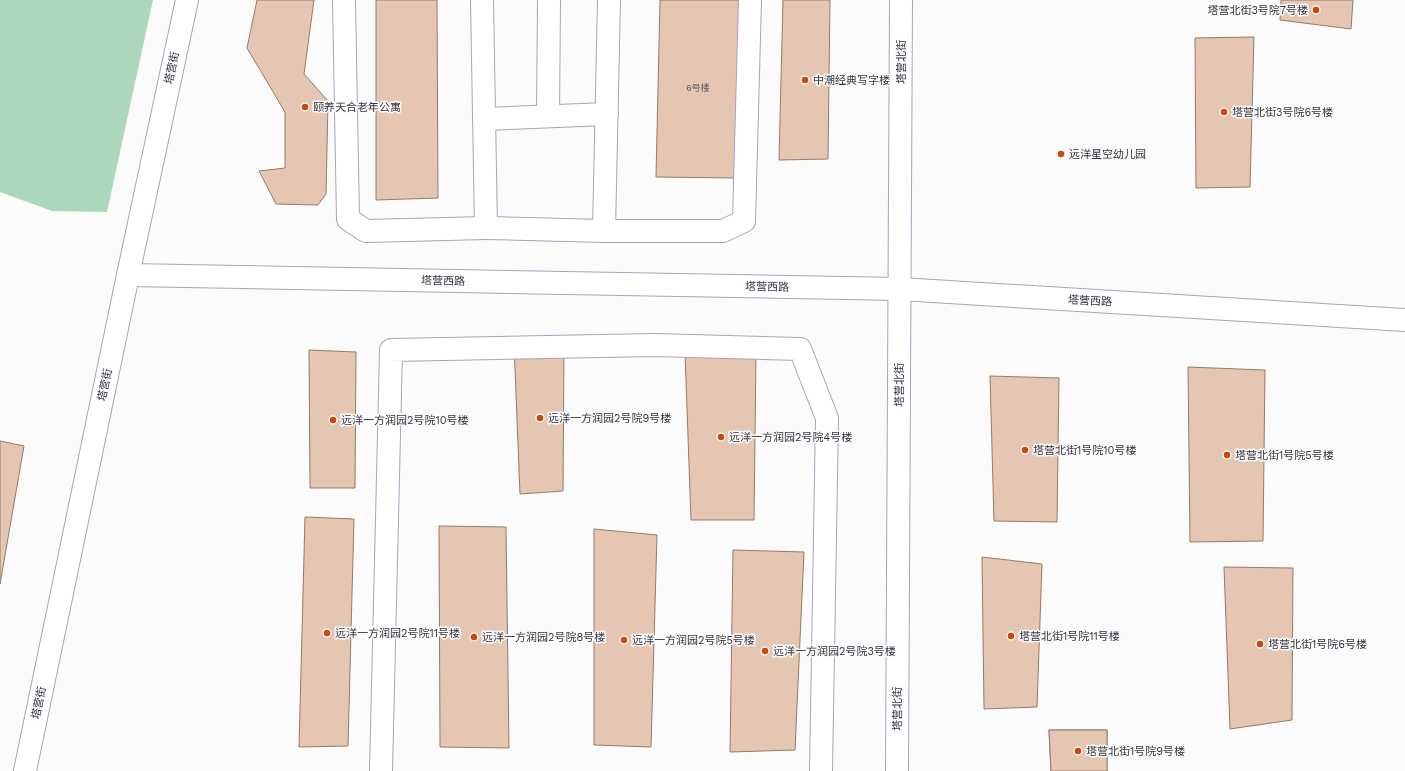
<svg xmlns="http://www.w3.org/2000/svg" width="1405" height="771" viewBox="0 0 1405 771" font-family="'Work Sans','Noto Sans SC',sans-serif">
  <rect width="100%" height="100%" fill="#fbfbfb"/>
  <polygon fill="#acd7bb" points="0,0 153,0 107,212 52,211 0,192"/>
  <g fill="#e4c6b2" stroke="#967a68">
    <polygon points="257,0 314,0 304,74 328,101 326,194 318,205 276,204 259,171 285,168 285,112 247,48"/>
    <polygon points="376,0 437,0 438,198 376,200"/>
    <polygon points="660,0 739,0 737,178 656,177"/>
    <polygon points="783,0 830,0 828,159 779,160"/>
    <polygon points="1281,0 1353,0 1351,29 1280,20"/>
    <polygon points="1254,37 1250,187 1196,188 1195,38"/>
    <polygon points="514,344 564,344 563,491 520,494"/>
    <polygon points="309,350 356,352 355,488 310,488"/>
    <polygon points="685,353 756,354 754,520 691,520"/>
    <polygon points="1188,367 1265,370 1263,541 1190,542"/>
    <polygon points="990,376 1059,378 1057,522 994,521"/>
    <polygon points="0,441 24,446 0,584"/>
    <polygon points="305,517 354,519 348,746 299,747"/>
    <polygon points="439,526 506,527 509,748 440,747"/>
    <polygon points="594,529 657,535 651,747 594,745"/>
    <polygon points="733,550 804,552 795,750 730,752"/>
    <polygon points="982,557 1042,564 1037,707 984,709"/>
    <polygon points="1224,567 1293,568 1292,720 1230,729"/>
    <polygon points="1049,730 1107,730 1107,771 1051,771"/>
    <polygon points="1049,730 1107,730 1107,771 1051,771"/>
  </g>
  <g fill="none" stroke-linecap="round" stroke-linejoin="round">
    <defs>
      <g id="minor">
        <polyline points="344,0 348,219 366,231 486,228"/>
        <polyline points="482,0 486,228 604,231"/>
        <polyline points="609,0 604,231 723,231 744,221 750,0"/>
        <polyline points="548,116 549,0"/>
        <polyline points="484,119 607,114"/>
        <polyline points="128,275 900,289 1405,320"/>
        <polyline points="25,771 128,275 187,0"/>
        <polyline points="381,771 391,350 654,345 800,349 827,418 821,771"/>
        <polyline points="897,771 901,0"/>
      </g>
    </defs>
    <use href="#minor" stroke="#aba1be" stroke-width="24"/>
    <use href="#minor" stroke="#fff" stroke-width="22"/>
  </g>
  <g fill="#cd4708" stroke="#fbfbfb" stroke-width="1.5">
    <circle cx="1316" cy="10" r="4"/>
    <circle cx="805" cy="80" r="4"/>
    <circle cx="305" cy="107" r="4"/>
    <circle cx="1224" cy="112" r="4"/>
    <circle cx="1061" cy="154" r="4"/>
    <circle cx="540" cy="418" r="4"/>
    <circle cx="333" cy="420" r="4"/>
    <circle cx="721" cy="437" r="4"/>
    <circle cx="1025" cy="450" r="4"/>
    <circle cx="1227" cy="455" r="4"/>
    <circle cx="327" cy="633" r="4"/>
    <circle cx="1011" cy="636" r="4"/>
    <circle cx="474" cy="637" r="4"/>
    <circle cx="624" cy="640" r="4"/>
    <circle cx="1260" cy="644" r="4"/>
    <circle cx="765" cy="651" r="4"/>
    <circle cx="1078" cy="751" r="4"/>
  </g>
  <g text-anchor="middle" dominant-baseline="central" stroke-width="3" stroke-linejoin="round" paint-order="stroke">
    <g font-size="9" fill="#62585c">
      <text x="698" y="88">6号楼</text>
    </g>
    <g font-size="11" fill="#37333f" stroke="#fbfbfb" text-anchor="start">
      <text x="1308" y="10" text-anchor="end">塔营北街3号院7号楼</text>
      <text x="813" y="80">中潮经典写字楼</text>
      <text x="313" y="107">颐养天合老年公寓</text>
      <text x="1232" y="112">塔营北街3号院6号楼</text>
      <text x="1069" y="154">远洋星空幼儿园</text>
      <text x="548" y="418">远洋一方润园2号院9号楼</text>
      <text x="341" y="420">远洋一方润园2号院10号楼</text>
      <text x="729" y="437">远洋一方润园2号院4号楼</text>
      <text x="1033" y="450">塔营北街1号院10号楼</text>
      <text x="1235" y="455">塔营北街1号院5号楼</text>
      <text x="335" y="633">远洋一方润园2号院11号楼</text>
      <text x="1019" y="636">塔营北街1号院11号楼</text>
      <text x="482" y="637">远洋一方润园2号院8号楼</text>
      <text x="632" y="640">远洋一方润园2号院5号楼</text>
      <text x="1268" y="644">塔营北街1号院6号楼</text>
      <text x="773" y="651">远洋一方润园2号院3号楼</text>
      <text x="1086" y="751">塔营北街1号院9号楼</text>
    </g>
    <g font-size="11" fill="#37333f" stroke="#fbfbfb">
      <text transform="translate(901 62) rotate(-90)">塔营北街</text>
      <text transform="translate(172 68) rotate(-78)">塔营街</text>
      <text transform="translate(443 281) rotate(1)">塔营西路</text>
      <text transform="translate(767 287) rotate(1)">塔营西路</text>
      <text transform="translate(1090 301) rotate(3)">塔营西路</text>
      <text transform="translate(105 385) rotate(-78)">塔营街</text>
      <text transform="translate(899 385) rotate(-90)">塔营北街</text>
      <text transform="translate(39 703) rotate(-78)">塔营街</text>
      <text transform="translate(897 709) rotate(-90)">塔营北街</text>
    </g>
  </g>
</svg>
